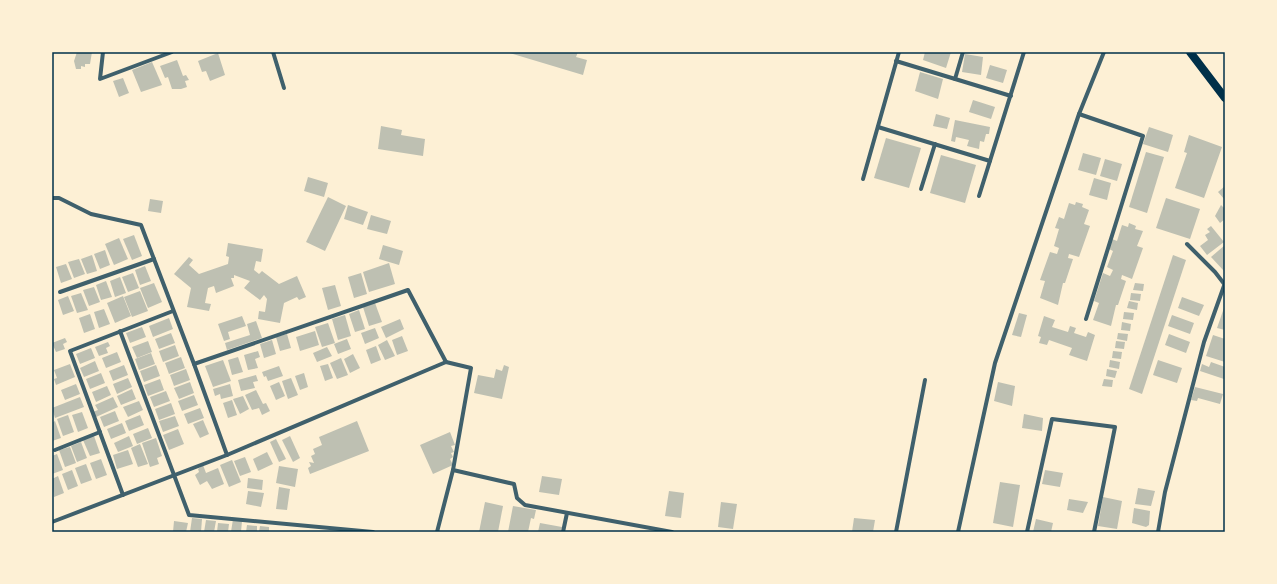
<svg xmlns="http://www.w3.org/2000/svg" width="1277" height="584" viewBox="0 0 1277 584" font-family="Poppins,sans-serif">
  <rect width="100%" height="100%" fill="#fdf0d5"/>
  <g fill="#bec0b2">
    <polygon points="77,52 92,52 90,64 85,64 85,67 81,66 81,69 76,69 74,61"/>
    <polygon points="506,52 578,52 576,57 587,60 583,75"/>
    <polygon points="925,52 951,52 946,68 923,60"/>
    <polygon points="218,53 225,75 210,81 206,71 202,72 198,61"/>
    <polygon points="965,54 983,57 981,75 962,72"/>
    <polygon points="177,60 183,76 186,75 189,80 185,81 187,87 181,89 172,89 168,77 165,78 160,66"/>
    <polygon points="152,62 162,85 141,92 132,70"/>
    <polygon points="990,65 1007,70 1003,83 986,78"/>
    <polygon points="920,72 943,79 938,99 915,91"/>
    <polygon points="123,78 129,93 119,97 113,81"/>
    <polygon points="973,100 995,107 991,119 969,112"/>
    <polygon points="936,114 950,118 947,129 933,126"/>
    <polygon points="955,120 990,127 989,134 986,134 984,142 980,141 979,149 967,146 969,140 956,137 955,142 951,141"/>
    <polygon points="381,126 402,130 401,135 425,139 423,156 378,149"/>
    <polygon points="1149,127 1173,135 1168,152 1143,144"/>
    <polygon points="1189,135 1222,147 1204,198 1175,188 1187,153 1184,152"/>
    <polygon points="886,138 921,148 909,188 874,178"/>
    <polygon points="1146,152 1164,157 1147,213 1129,207"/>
    <polygon points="1083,153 1101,158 1096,175 1078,170"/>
    <polygon points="941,155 976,165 965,203 930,193"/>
    <polygon points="1105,159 1122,164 1117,181 1100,176"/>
    <polygon points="308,177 328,183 324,197 304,191"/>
    <polygon points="1094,178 1111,183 1107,200 1089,195"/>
    <polygon points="1225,186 1225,200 1218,192"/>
    <polygon points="328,197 346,206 325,251 306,242"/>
    <polygon points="1166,198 1200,209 1190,239 1156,228"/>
    <polygon points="150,199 163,201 161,213 148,211"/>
    <polygon points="1076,202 1083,204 1082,207 1089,210 1084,224 1090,226 1079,257 1069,254 1068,258 1073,259 1065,283 1063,283 1058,305 1040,298 1045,281 1040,280 1050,252 1057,254 1059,248 1054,246 1059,229 1055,228 1059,217 1064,219 1069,203 1075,205"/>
    <polygon points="348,205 368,212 363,225 344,219"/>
    <polygon points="1221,205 1225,209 1225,219 1220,223 1215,216"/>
    <polygon points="371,215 391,221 387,234 367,229"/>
    <polygon points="1129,223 1136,226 1135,229 1143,231 1137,246 1143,248 1132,279 1122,275 1121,279 1126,281 1118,305 1116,305 1111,326 1093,320 1099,303 1094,301 1103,273 1110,276 1113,270 1107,267 1113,251 1109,249 1112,239 1117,241 1122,225 1128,227"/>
    <polygon points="1211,226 1224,242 1207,255 1200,246 1208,240 1205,235 1210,232 1207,229"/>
    <polygon points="134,235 142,256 132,260 123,239"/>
    <polygon points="119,238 128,259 114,265 105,244"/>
    <polygon points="228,243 263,249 261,262 256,261 254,270 259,274 262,271 279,284 297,276 306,297 299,300 297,297 284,303 280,323 258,319 259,311 265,312 267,299 264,295 260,300 244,288 250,281 234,275 234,278 231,278 234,286 216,293 214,286 208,288 205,303 211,304 209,311 187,307 191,288 174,274 189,257 193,260 189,265 199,274 228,264 229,257 226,256"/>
    <polygon points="383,245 403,251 399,265 379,259"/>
    <polygon points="1225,245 1225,271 1224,271 1211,257"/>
    <polygon points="105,250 110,265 100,269 94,254"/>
    <polygon points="92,255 97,271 87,274 81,259"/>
    <polygon points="1173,255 1186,260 1142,394 1129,389"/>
    <polygon points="79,259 85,274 74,278 68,262"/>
    <polygon points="389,263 395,284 369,292 363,272"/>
    <polygon points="66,264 72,279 61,283 56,267"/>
    <polygon points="145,266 151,281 140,285 135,270"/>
    <polygon points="133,273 139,288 128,292 122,277"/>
    <polygon points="361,273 367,294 354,298 348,277"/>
    <polygon points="120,277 126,293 115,297 110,281"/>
    <polygon points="106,281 112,297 101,300 96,285"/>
    <polygon points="154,283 162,302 148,308 140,288"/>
    <polygon points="1135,283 1144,284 1143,291 1133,290"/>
    <polygon points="335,285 341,306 328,310 322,288"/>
    <polygon points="94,287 100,302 89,306 83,290"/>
    <polygon points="140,291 148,311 132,317 124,297"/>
    <polygon points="81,293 88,310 77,313 71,296"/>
    <polygon points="1131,293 1141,294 1140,301 1130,300"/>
    <polygon points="68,296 74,311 63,315 58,300"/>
    <polygon points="123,296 131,316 115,323 107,303"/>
    <polygon points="1182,297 1204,305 1199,316 1178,308"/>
    <polygon points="1129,301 1138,303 1137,310 1127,308"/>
    <polygon points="375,303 382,322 369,326 363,307"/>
    <polygon points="1225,305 1225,330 1217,328"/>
    <polygon points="104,309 110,324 99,328 94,312"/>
    <polygon points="359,310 365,329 355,332 349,314"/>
    <polygon points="1124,312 1134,313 1133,320 1123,319"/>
    <polygon points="1019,313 1027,315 1021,337 1012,335"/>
    <polygon points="90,314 95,329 84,333 79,318"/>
    <polygon points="345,315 351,336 338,340 332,319"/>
    <polygon points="1172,315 1194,323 1190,334 1168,326"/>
    <polygon points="242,316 246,326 228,332 230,339 224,341 218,324"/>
    <polygon points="1044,316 1055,320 1052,327 1068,332 1070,326 1076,328 1074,333 1086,337 1088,332 1095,335 1087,361 1069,355 1072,348 1049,340 1047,345 1039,343 1041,337 1038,336"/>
    <polygon points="169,318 173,329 153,337 149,326"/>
    <polygon points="400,319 404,329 386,338 381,327"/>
    <polygon points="256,321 262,338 227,350 225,343 250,335 247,324"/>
    <polygon points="1122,322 1131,324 1130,331 1121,330"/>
    <polygon points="328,323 335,343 322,347 315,327"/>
    <polygon points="142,327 146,337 130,343 126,333"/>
    <polygon points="375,328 379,338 365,344 361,333"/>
    <polygon points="315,331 319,345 300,351 296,337"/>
    <polygon points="171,333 175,343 159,349 155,339"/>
    <polygon points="1118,333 1128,334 1127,341 1117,339"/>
    <polygon points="287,334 291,348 280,351 276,337"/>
    <polygon points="1169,334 1190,342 1186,353 1165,345"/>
    <polygon points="1213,335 1225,339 1225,362 1206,356"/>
    <polygon points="402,336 408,351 397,355 392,340"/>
    <polygon points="65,338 67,342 63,344 65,349 56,352 52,343"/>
    <polygon points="347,339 351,349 338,354 334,344"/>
    <polygon points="272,340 276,354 264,358 260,344"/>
    <polygon points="387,340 395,356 385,360 378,345"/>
    <polygon points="148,341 152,352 137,358 132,347"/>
    <polygon points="1116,341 1125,342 1124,349 1115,348"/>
    <polygon points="108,342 110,346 106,348 108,353 99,356 95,347"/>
    <polygon points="175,345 179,356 163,362 159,351"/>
    <polygon points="376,346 381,360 371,364 366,350"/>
    <polygon points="327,347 332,356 317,362 313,353"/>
    <polygon points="91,348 95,358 80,364 76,354"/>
    <polygon points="258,351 260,357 255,359 258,368 248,370 244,355"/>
    <polygon points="1113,351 1122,352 1121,359 1112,358"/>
    <polygon points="117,352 121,362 106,368 102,358"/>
    <polygon points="151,353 155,364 139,370 135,359"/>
    <polygon points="353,354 360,368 350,373 344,359"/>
    <polygon points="181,357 185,368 169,374 165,363"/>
    <polygon points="238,357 243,372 232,375 228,360"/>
    <polygon points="341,358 348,375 337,379 330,363"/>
    <polygon points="223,360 231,381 213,387 205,366"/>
    <polygon points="1110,360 1120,362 1119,369 1109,367"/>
    <polygon points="1158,360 1182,368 1177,383 1153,375"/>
    <polygon points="95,361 99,371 84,377 80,368"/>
    <polygon points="1211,362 1225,367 1224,379 1200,371 1202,364 1209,367"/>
    <polygon points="70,364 75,377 56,385 54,379 57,378 54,370"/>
    <polygon points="328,364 333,378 325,381 320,366"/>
    <polygon points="124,365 128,375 113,381 109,371"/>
    <polygon points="156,365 160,376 144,382 140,371"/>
    <polygon points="504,365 509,367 502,399 474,393 478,375 494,378 496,369 502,371"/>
    <polygon points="279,366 283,376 268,381 266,376 264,377 262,372"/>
    <polygon points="186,369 190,380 174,386 170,375"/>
    <polygon points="1107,369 1117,371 1115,378 1106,376"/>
    <polygon points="101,373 105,383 90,389 86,379"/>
    <polygon points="304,373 308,387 300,390 295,376"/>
    <polygon points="256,375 258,381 253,382 255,388 241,391 238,380"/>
    <polygon points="128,378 132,387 117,394 113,384"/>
    <polygon points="291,378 298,395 288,399 282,381"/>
    <polygon points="160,379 164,390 148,396 144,385"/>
    <polygon points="1104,379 1113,380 1112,387 1102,386"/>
    <polygon points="190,382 194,393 179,399 174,388"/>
    <polygon points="279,382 285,396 276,400 270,386"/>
    <polygon points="998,382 1015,386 1012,406 994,401"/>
    <polygon points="76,384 80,394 65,400 61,390"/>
    <polygon points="230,384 233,396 221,399 220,394 215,396 213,389"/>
    <polygon points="107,386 111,395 96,402 92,392"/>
    <polygon points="1195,387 1223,394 1220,404 1198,398 1197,401 1191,400"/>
    <polygon points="132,389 136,399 121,405 117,396"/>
    <polygon points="256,390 263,404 266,403 270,411 262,415 259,408 252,410 245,395"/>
    <polygon points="166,391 170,401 154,407 150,397"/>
    <polygon points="194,395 198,405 182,411 178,401"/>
    <polygon points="243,396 249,409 240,414 233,399"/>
    <polygon points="80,397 84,407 55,418 52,408"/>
    <polygon points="113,397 118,407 96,417 93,412 98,410 95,405"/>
    <polygon points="232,400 237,415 228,418 223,403"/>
    <polygon points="139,401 143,410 128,417 123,407"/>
    <polygon points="171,403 175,414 159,420 155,409"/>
    <polygon points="200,408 204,418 188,424 184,414"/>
    <polygon points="115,411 119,421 104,427 100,417"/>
    <polygon points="82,412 88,428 78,432 72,415"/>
    <polygon points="1024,414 1043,418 1042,431 1022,428"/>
    <polygon points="68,415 74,432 63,436 57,419"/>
    <polygon points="140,415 144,425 129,431 125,421"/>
    <polygon points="175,416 179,426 163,432 159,421"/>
    <polygon points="203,420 209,434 200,438 193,424"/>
    <polygon points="55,421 61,438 52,441 52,423"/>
    <polygon points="357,421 369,451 310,474 308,468 311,466 309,462 314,463 311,456 315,454 313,449 322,445 319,437"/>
    <polygon points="122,423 126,433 111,439 107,429"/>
    <polygon points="148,428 152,438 137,444 133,434"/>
    <polygon points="178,429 184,444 169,450 163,435"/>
    <polygon points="450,432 455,445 451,446 454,452 451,453 453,457 450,459 453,465 433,474 420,445"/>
    <polygon points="94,436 100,453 90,456 83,440"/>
    <polygon points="129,436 133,446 118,452 114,443"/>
    <polygon points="290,436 300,458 293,462 282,440"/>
    <polygon points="156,438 162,456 157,458 159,464 150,467 142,443"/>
    <polygon points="276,439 286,459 279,462 270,442"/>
    <polygon points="81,442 87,458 77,462 71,446"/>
    <polygon points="140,444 148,464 138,467 131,448"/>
    <polygon points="70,447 76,463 65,467 59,450"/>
    <polygon points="128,450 133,464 117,469 113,455"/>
    <polygon points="267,452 273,464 258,471 253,459"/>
    <polygon points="57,454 63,470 52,474 52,456"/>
    <polygon points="245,457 251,472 240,476 234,461"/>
    <polygon points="101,459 107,475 96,479 90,463"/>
    <polygon points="232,460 241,482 229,487 220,465"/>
    <polygon points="86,464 92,480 81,484 75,468"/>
    <polygon points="203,465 206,473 218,468 224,484 212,489 207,481 200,485 195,475 199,472 198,469"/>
    <polygon points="279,466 298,469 295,487 276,483"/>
    <polygon points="72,470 78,486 68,490 62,474"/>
    <polygon points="1045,470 1063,473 1060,487 1042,484"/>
    <polygon points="58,476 64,493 54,497 52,479"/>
    <polygon points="542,476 562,479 559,495 539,492"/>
    <polygon points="248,478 263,480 262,490 247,488"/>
    <polygon points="1000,482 1020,485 1013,527 993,523"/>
    <polygon points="279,487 290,489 287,510 276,509"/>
    <polygon points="1138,488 1155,491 1151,506 1135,504"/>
    <polygon points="248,491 264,493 261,507 246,504"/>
    <polygon points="669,491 684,493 681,518 665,516"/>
    <polygon points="1103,497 1122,501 1117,529 1098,526"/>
    <polygon points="1069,499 1088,502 1083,513 1067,510"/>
    <polygon points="485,502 503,506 498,532 479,532"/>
    <polygon points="721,502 737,504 733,529 718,527"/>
    <polygon points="513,506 536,510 534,519 531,518 528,532 508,532"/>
    <polygon points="1134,508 1150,511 1149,525 1146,527 1132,523"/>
    <polygon points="192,518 202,519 201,532 190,532"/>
    <polygon points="854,518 875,520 873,532 852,532"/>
    <polygon points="233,519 242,521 241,532 231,532"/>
    <polygon points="1036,519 1053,523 1051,532 1033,532"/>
    <polygon points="206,520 216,521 214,532 204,532"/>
    <polygon points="174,521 188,523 186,532 173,532"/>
    <polygon points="218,523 229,524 228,532 217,532"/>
    <polygon points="540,523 562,527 561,532 538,532"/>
    <polygon points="247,525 257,526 257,532 246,532"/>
    <polygon points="260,526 269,527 269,532 259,532"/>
  </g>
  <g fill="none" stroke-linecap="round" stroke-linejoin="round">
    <g stroke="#3f606c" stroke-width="4">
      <polyline points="103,52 100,79 172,52"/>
      <polyline points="273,52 284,88"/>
      <polyline points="896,61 1011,96"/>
      <polyline points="955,79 963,52"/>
      <polyline points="1079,114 1143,136 1086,319"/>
      <polyline points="878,127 990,161"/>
      <polyline points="863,179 899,52"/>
      <polyline points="921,189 935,144"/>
      <polyline points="979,196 1024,52"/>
      <polyline points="52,198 59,198 91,214 141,225 194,364 227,455"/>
      <polyline points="1187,244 1215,272 1225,285"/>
      <polyline points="60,292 154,259"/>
      <polyline points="120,331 189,515 373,532"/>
      <polyline points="194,364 408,290 446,362"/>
      <polyline points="55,450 100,432"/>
      <polyline points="453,470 514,484 517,498 525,505 672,532"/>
      <polyline points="123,495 70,351 173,311"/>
      <polyline points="52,522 227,455 446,362 471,368 453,470 437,532"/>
      <polyline points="563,532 567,513"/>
      <polyline points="896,532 925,380"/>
      <polyline points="958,532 995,363 1079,114 1104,52"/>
      <polyline points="1027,532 1052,419 1115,427 1094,532"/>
      <polyline points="1158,532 1165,492 1204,342 1225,283"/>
    </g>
    <polyline stroke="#003049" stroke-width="8" points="1190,52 1225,98"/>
  </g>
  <rect width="1277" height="584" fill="none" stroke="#fdf0d5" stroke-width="106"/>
  <rect x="53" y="53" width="1171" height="478" fill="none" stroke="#003049" stroke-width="1.5"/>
</svg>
